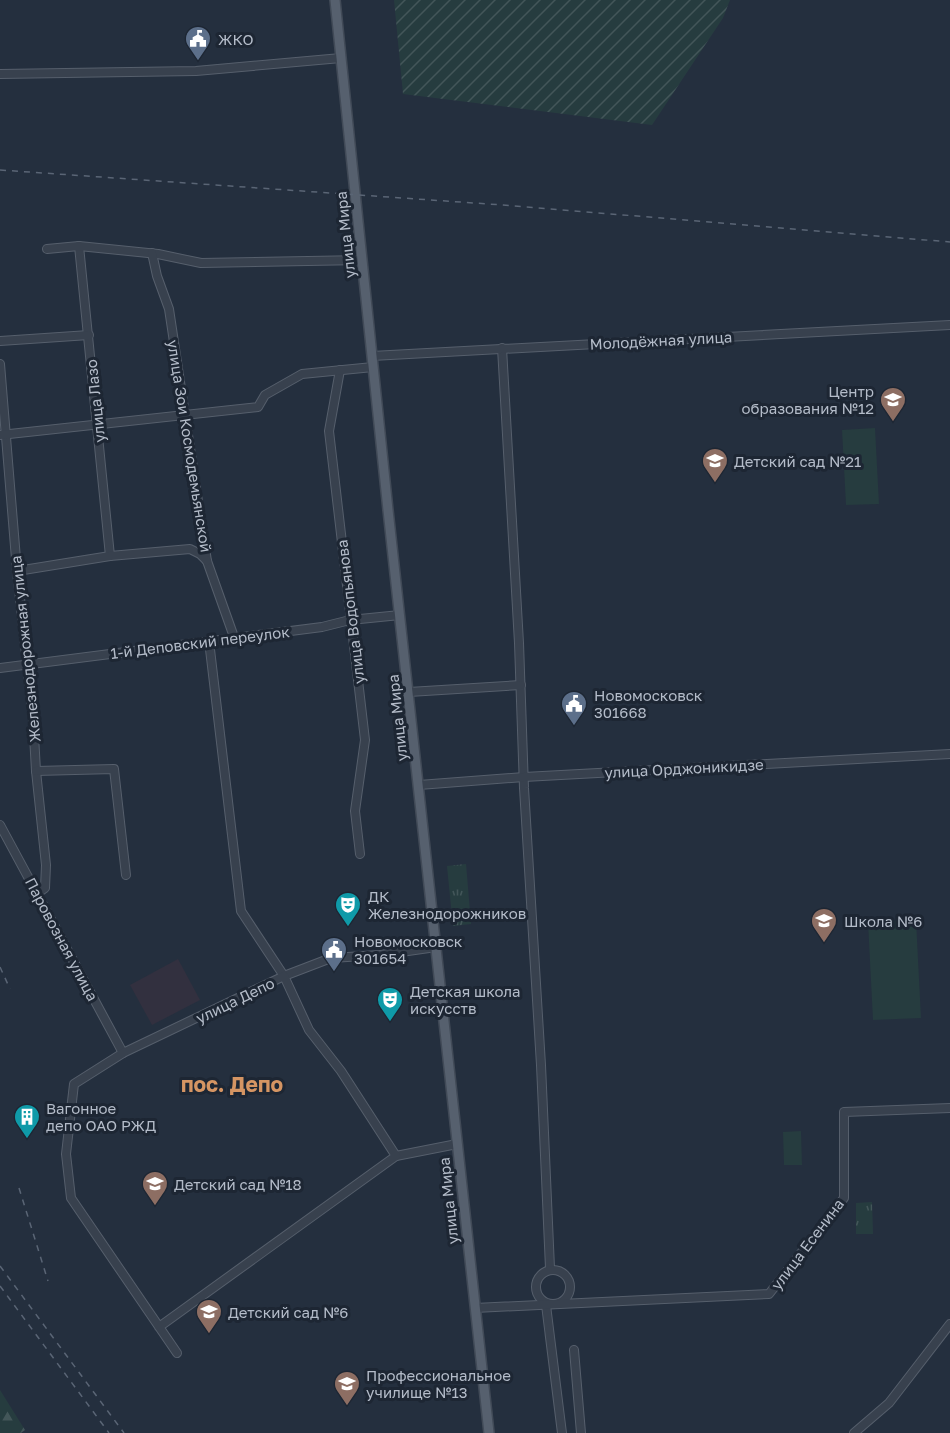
<svg xmlns="http://www.w3.org/2000/svg" width="950" height="1433" viewBox="0 0 950 1433" font-family="'Golos Text',sans-serif">
  <defs>
    <pattern id="grass-tufts" width="24" height="20" patternUnits="userSpaceOnUse" patternTransform="scale(1.5)"><rect width="24" height="20" fill="#263c3f"/><path d="M3 7l-1-3M5 7V3M7 7l1-3M15 17l-1-3M17 17v-4M19 17l1-3" fill="none" stroke="#435659"/></pattern>
    <pattern id="forest-firs" width="22" height="20" patternUnits="userSpaceOnUse" patternTransform="scale(1.5)"><rect width="22" height="20" fill="#263c3f"/><path d="M5 1l3.5 6h-7zM16 11l3.5 6h-7z" fill="#435659"/></pattern>
    <pattern id="garden-furrows" width="10" height="10" patternUnits="userSpaceOnUse" patternTransform="scale(1.5)"><rect width="10" height="10" fill="#263c3f"/><path d="M-1 1l2-2M0 10L10 0M9 11l2-2" fill="none" stroke="#435659"/></pattern>
  </defs>
  <rect width="100%" height="100%" fill="#242f3e"/>
  <polygon fill="#32303f" points="178,959 200,1000 152,1025 130,985"/>
  <g fill="url(#grass-tufts)">
    <polygon points="466,864 471,924 453,926 447,866"/>
    <polygon points="872,1202 873,1234 856,1234 856,1203"/>
  </g>
  <polygon fill="url(#forest-firs)" points="0,1390 25,1430 21,1433 0,1433"/>
  <polygon fill="url(#garden-furrows)" points="394,0 730,0 723,18 652,125 403,94"/>
  <g fill="#263c3f">
    <polygon points="875,428 879,504 846,505 842,430"/>
    <polygon points="916,920 921,1018 873,1020 868,922"/>
    <polygon points="801,1131 802,1165 784,1165 783,1132"/>
  </g>
  <g fill="none" stroke-linecap="round" stroke-linejoin="round">
    <defs>
      <g id="minor">
        <polyline points="0,74 196,71 341,58"/>
        <polyline points="79,246 110,556"/>
        <polyline points="47,249 79,246 158,254 201,263 362,260"/>
        <polyline points="152,253 157,276 169,309 207,561 234,637"/>
        <polyline points="0,341 89,335"/>
        <polyline points="502,348 519,643 524,788 541,1065 550,1268"/>
        <polyline points="372,356 950,325"/>
        <polyline points="0,364 17,571 33,717 36,771 46,865 45,888 38,893"/>
        <polyline points="340,370 329,431 365,740 355,811 360,854"/>
        <polyline points="0,435 258,407 265,395 302,374 373,367"/>
        <polyline points="17,571 110,556 190,549 200,554 207,561"/>
        <polyline points="209,641 241,911 284,976 331,958 380,955 436,947"/>
        <polyline points="0,668 322,627 350,620 400,615"/>
        <polyline points="409,692 521,685"/>
        <polyline points="36,771 114,769 126,875"/>
        <polyline points="419,785 524,777 950,754"/>
        <polyline points="0,825 123,1053"/>
        <polyline points="396,1156 457,1144"/>
        <circle cx="553" cy="1287" r="17"/>
        <polyline points="546,1305 562,1433"/>
        <polyline points="475,1308 769,1294 844,1198 844,1112 950,1108"/>
        <polyline points="159,1327 396,1156 341,1071 309,1030 284,976 123,1053 74,1084 66,1154 71,1198 177,1353"/>
        <polyline points="574,1350 581,1433"/>
        <polyline points="854,1433 889,1403 950,1324"/>
      </g>
      <polyline id="major" points="335,0 388,510 489,1433"/>
    </defs>
    <use href="#minor" stroke="#565f6c" stroke-width="10"/>
    <use href="#major" stroke="#414a57" stroke-width="12"/>
    <use href="#minor" stroke="#38414e" stroke-width="8"/>
    <use href="#major" stroke="#56606e" stroke-width="9"/>
    <g stroke="#5a6575" stroke-width="1.5" stroke-dasharray="6 6" stroke-linecap="butt">
      <polyline points="0,170 503,205 950,242"/>
      <polyline points="0,967 10,989"/>
      <polyline points="19,1188 48,1281"/>
      <polyline points="0,1266 124,1433"/>
      <polyline points="0,1286 109,1433"/>
    </g>
  </g>
  <defs>
    <symbol id="civic-pin" viewBox="-11 -11 22 30"><path d="M0 17L-7.5 6A9.5 9.5 0 1 1 7.5 6Z" fill="#5c6f8a" stroke="#1d2633"/><path d="M-.6-6.5H3V-4.5H.6V-3L4-1V1h2V6H-6V1h2V-1L-.6-3ZM-1.2 2.5V6h2.4V2.5Z" fill="#fff"/></symbol>
    <symbol id="school-pin" viewBox="-11 -11 22 30"><path d="M0 17L-7.5 6A9.5 9.5 0 1 1 7.5 6Z" fill="#8d6e63" stroke="#1d2633"/><path d="M0-5L7-2L0 1L-7-2ZM-4 1L0 2.5L4 1V4Q0 6-4 4Z" fill="#fff"/></symbol>
    <symbol id="theatre-pin" viewBox="-11 -11 22 30"><path d="M0 17L-7.5 6A9.5 9.5 0 1 1 7.5 6Z" fill="#0f9aa8" stroke="#1d2633"/><path d="M-5-5.5Q0-4 5-5.5V0Q5 5 0 6Q-5 5-5 0ZM-3.3-2.5H-1v1.5H-3.3ZM1-2.5H3.3v1.5H1ZM-2.8 1Q0 5.5 2.8 1Z" fill="#fff"/></symbol>
    <symbol id="building-pin" viewBox="-11 -11 22 30"><path d="M0 17L-7.5 6A9.5 9.5 0 1 1 7.5 6Z" fill="#0f9aa8" stroke="#1d2633"/><path d="M-4-6H4V6H1V3H-1V6H-4ZM-2.5-4.3h1.7v1.8h-1.7ZM.8-4.3h1.7v1.8H.8ZM-2.5-1h1.7V.8h-1.7ZM.8-1h1.7V.8H.8Z" fill="#fff"/></symbol>
    <symbol id="university-pin" viewBox="-11 -11 22 30"><path d="M0 17L-7.5 6A9.5 9.5 0 1 1 7.5 6Z" fill="#8d6e63" stroke="#1d2633"/><path d="M0-5L7-2L0 1L-7-2ZM-4 1L0 2.5L4 1V4Q0 6-4 4Z" fill="#fff"/></symbol>
  </defs>
  <g fill-rule="evenodd">
    <use href="#civic-pin" x="183" y="24" width="30" height="40"/>
    <use href="#school-pin" x="878" y="385" width="30" height="40"/>
    <use href="#school-pin" x="700" y="446" width="30" height="40"/>
    <use href="#civic-pin" x="559" y="689" width="30" height="40"/>
    <use href="#theatre-pin" x="333" y="890" width="30" height="40"/>
    <use href="#school-pin" x="809" y="906" width="30" height="40"/>
    <use href="#civic-pin" x="319" y="935" width="30" height="40"/>
    <use href="#theatre-pin" x="375" y="985" width="30" height="40"/>
    <use href="#building-pin" x="12" y="1102" width="30" height="40"/>
    <use href="#school-pin" x="140" y="1169" width="30" height="40"/>
    <use href="#school-pin" x="194" y="1297" width="30" height="40"/>
    <use href="#university-pin" x="332" y="1369" width="30" height="40"/>
  </g>
  <g text-anchor="middle" dominant-baseline="central" stroke-width="6" stroke-linejoin="round" paint-order="stroke">
    <g font-size="15" fill="#b4bcc9" stroke="#1d2633" text-anchor="start">
      <text x="218" y="39">ЖКО</text>
      <text x="874" y="391" text-anchor="end">Центр<tspan x="874" dy="17">образования №12</tspan></text>
      <text x="734" y="461">Детский сад №21</text>
      <text x="594" y="695">Новомосковск<tspan x="594" dy="17">301668</tspan></text>
      <text x="368" y="896">ДК<tspan x="368" dy="17">Железнодорожников</tspan></text>
      <text x="844" y="921">Школа №6</text>
      <text x="354" y="941">Новомосковск<tspan x="354" dy="17">301654</tspan></text>
      <text x="410" y="991">Детская школа<tspan x="410" dy="17">искусств</tspan></text>
      <text x="46" y="1108">Вагонное<tspan x="46" dy="17">депо ОАО РЖД</tspan></text>
      <text x="174" y="1184">Детский сад №18</text>
      <text x="228" y="1312">Детский сад №6</text>
      <text x="366" y="1375">Профессиональное<tspan x="366" dy="17">училище №13</tspan></text>
    </g>
    <g font-size="15" fill="#b4bcc9" stroke="#1d2633">
      <text transform="translate(345 235) rotate(-96)">улица Мира</text>
      <text transform="translate(661 340) rotate(-3)">Молодёжная улица</text>
      <text transform="translate(95 401) rotate(-96)">улица Лазо</text>
      <text transform="translate(190 446) rotate(81)">улица Зои Космодемьянской</text>
      <text transform="translate(350 612) rotate(-97)">улица Водопьянова</text>
      <text transform="translate(200 642) rotate(-7)">1-й Деповский переулок</text>
      <text transform="translate(25 649) rotate(-96)">Железнодорожная улица</text>
      <text transform="translate(397 718) rotate(-96)">улица Мира</text>
      <text transform="translate(684 768) rotate(-3)">улица Орджоникидзе</text>
      <text transform="translate(62 939) rotate(62)">Паровозная улица</text>
      <text transform="translate(235 1000) rotate(-26)">улица Депо</text>
      <text transform="translate(448 1201) rotate(-96)">улица Мира</text>
      <text transform="translate(807 1244) rotate(-53)">улица Есенина</text>
    </g>
    <g font-size="21" font-weight="bold" fill="#d59563" stroke="#1d2633">
      <text x="232" y="1084">пос. Депо</text>
    </g>
  </g>
</svg>
